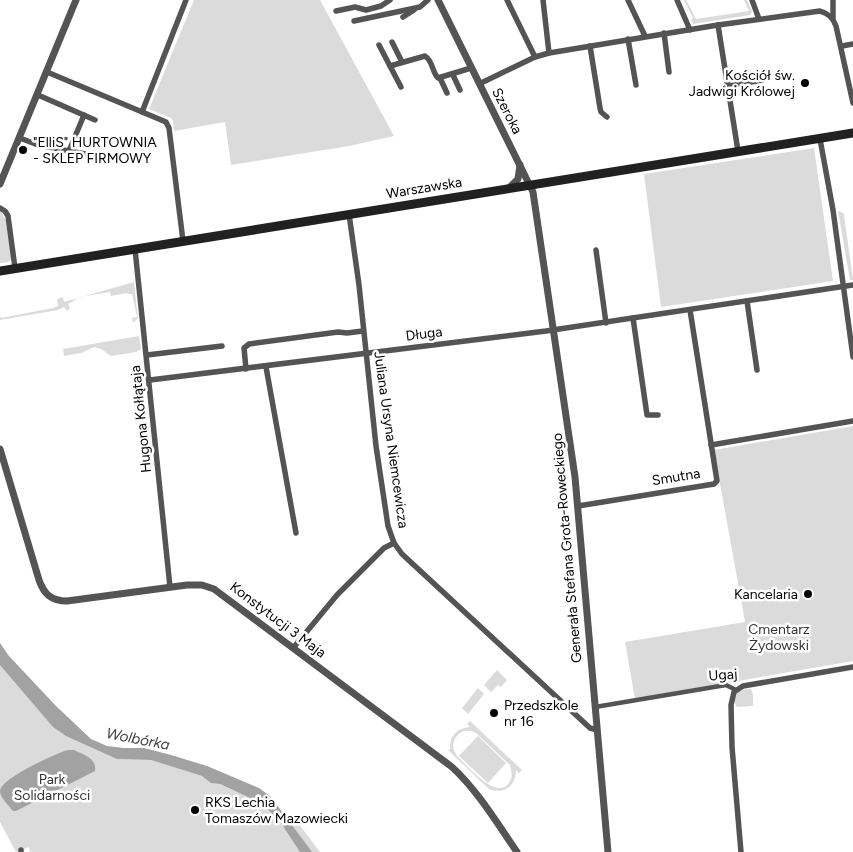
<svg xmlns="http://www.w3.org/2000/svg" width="853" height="852" viewBox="0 0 853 852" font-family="Figtree,sans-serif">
  <rect width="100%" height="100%" fill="#fff"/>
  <g fill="#dbdbdb" fill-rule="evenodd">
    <polygon points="194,0 320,0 394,136 349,146 231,165 225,122 174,131 173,121 171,118 149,109"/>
    <polygon points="684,0 686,0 696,19 749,11 744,0 747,0 752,12 750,15 693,24 691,20 693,18"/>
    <polygon points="814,148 833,281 661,307 644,174"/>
    <polygon points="0,211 6,220 12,259 9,262 0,263"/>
    <polygon points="838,211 843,213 844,215 853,280 850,280"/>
    <polygon points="134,282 138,318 133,323 132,318 137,317 132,294 128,294 127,293 111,296 110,292 80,297 68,304 70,308 67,311 64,307 58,310 0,320 0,316 1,318 53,308 58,306 57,299 63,297 64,302"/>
    <polygon points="139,336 141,349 136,352 111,356 101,349 94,347 81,353 64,356 63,349"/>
    <polygon points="853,426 853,661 635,699 625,642 745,622 714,450"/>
    <polygon points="0,662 44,715 117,759 152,760 202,776 263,804 285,829 295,819 320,852 30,852 29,847 16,852 0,822"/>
    <polygon points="497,670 507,680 501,687 498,685 491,692 484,685"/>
    <polygon points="478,688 484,694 468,714 462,708"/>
    <path d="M748 689H751L753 694V706L737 707C730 697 738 690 748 689Z"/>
    <path d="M470 721 522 770 519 773 516 770C516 786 504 795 489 789L447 749 450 750C449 737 456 728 470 727L467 724ZM464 731H471L476 733 510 765 512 776C502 808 469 767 457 756 450 746 453 736 464 731Z"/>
    <polygon points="478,736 506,763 488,783 459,756"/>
  </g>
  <g fill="#a2a2a2">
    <polygon points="0,643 9,656 56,706 91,739 107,746 124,748 144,748 171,755 207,766 259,788 271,797 312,852 300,852 283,826 263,804 220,784 211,783 202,776 151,760 117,759 66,736 53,727 0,665"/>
    <path d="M74 750C84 755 97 758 95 771L16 811H13C9 806 0 797 0 791 0 779 51 756 62 752 66 750 70 750 74 750Z"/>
  </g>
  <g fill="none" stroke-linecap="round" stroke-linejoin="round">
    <polyline stroke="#545454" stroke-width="4.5" points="595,707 726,685 736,690"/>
    <g stroke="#545454" stroke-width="5.5">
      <polyline points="507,0 535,57"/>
      <polyline points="543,0 549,53"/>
      <polyline points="628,0 645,36"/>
      <polyline points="677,0 690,30"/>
      <polyline points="752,0 759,19"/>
      <polyline points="336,11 355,7 366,10 381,6 390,0"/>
      <polyline points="403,17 414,10"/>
      <polyline points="833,18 833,0"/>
      <polyline points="354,21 420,7 428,0"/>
      <polyline points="718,25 738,151"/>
      <polyline points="664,33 669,72"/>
      <polyline points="628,39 636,85"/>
      <polyline points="392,42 402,62"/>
      <path d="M379 45 390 66 425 56C433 61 432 72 438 78L471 68"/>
      <polyline points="590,46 600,108 601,112 607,117"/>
      <polyline points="842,46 853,44"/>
      <polyline points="390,66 401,87"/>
      <polyline points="47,72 166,122 169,128 183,241"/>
      <polyline points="453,75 460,90"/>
      <polyline points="440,78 447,93"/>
      <path d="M479 84 535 57 549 53 718 25 820 11C829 14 833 18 836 26L853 103"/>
      <polyline points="727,86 763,80"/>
      <polyline points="38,95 95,120"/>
      <polyline points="142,112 186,0"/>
      <polyline points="20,138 38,145 69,151 84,115"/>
      <polyline points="820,139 833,210 853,357"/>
      <polyline points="69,151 91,155"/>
      <polyline points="0,208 5,211 8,216 15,268"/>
      <polyline points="349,214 359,285 376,446 388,526 394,543 402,554 590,728 597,730"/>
      <polyline points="135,249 170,587"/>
      <polyline points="596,250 606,323"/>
      <polyline points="747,301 757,370"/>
      <polyline points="633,318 647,415 658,415"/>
      <polyline points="147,355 222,346"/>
      <polyline points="266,367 296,533"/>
      <polyline points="246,369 244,348 249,344 338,332 347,333 363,331"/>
      <polyline points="150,380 546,331 853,285"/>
      <polyline points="711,445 853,421"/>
      <polyline points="578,506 714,484 717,481 690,310"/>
      <polyline points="294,647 337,595 384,548 394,543"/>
      <polyline points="21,850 21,852"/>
      <polyline points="741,852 732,747 731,705 734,692 743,686 853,667"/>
    </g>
    <g stroke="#545454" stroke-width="7">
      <polyline points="438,0 533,192 575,477 608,852"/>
      <polyline points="0,184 76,0"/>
      <polyline points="509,188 518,179 520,165"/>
      <path d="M0 449 39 580C44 594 51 601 67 601L187 585H202L214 589 452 767C478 791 497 823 517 852"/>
    </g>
    <polyline stroke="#212121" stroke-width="9" points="0,271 853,133"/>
  </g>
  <g fill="#000" stroke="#fff" stroke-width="2">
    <circle cx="805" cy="83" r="5"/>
    <circle cx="23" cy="150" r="5"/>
    <circle cx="808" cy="594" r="5"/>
    <circle cx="494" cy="713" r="5"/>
    <circle cx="195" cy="810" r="5"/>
  </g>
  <g text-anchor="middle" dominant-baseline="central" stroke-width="5" stroke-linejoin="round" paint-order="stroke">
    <g font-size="14" fill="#000" stroke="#fff" text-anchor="start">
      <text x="795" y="75" text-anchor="end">Kościół św.<tspan x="795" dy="16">Jadwigi Królowej</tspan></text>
      <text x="33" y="142">"ElliS" HURTOWNIA<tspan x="33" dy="16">- SKLEP FIRMOWY</tspan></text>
      <text x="798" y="594" text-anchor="end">Kancelaria</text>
      <text x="504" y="705">Przedszkole<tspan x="504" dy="16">nr 16</tspan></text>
      <text x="205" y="802">RKS Lechia<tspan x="205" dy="16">Tomaszów Mazowiecki</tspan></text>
    </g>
    <g font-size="14" fill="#000" stroke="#fff">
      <text transform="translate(507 111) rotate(63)">Szeroka</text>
      <text transform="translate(424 188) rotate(-9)">Warszawska</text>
      <text transform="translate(424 334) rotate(-7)">Długa</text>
      <text transform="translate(141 419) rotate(-96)">Hugona Kołłątaja</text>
      <text transform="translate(391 440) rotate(82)">Juliana Ursyna Niemcewicza</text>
      <text transform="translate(676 477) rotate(-9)">Smutna</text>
      <text transform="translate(567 548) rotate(-95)">Generała Stefana Grota-Roweckiego</text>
      <text transform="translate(278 620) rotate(37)">Konstytucji 3 Maja</text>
      <text transform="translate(723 675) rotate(-4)">Ugaj</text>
    </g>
    <g font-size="14" fill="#323232" stroke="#fff">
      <text x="779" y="629">Cmentarz<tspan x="779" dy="16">Żydowski</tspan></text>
      <text x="52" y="779">Park<tspan x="52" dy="16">Solidarności</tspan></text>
    </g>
    <g font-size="15" font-style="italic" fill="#434343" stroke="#fff">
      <text transform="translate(138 739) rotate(11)">Wolbórka</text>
    </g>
  </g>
</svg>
